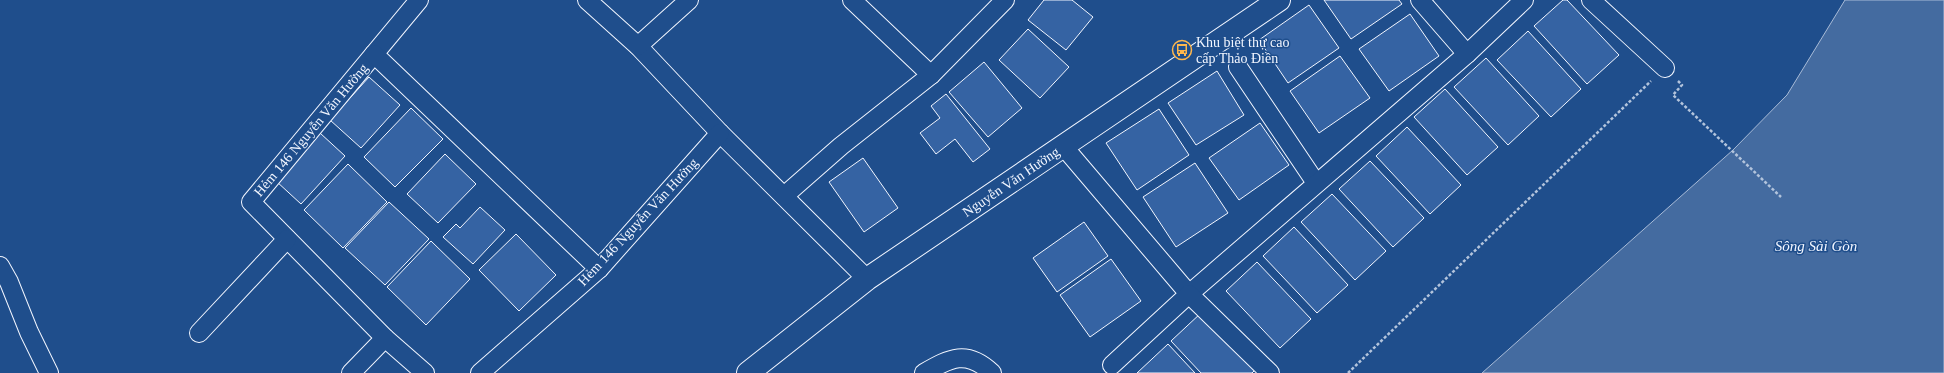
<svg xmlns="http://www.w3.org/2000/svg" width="1944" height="373" viewBox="0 0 1944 373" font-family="Georgia,serif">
  <rect width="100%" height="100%" fill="#1f4e8c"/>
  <polygon fill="#446ba0" stroke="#a8bbd7" points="1845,0 1944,0 1944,373 1482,373 1733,150 1787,95"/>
  <g fill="#3563a3" stroke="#f2f6ff">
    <polygon points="1044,0 1072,0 1093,17 1066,50 1028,20"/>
    <polygon points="1324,0 1399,0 1402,4 1351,39"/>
    <polygon points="1563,0 1567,0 1619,55 1587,84 1534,26"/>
    <polygon points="1309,5 1339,48 1288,83 1259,40"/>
    <polygon points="1410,14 1439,56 1389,91 1359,49"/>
    <polygon points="1028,29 1069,67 1040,98 999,60"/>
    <polygon points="1528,31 1581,89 1551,117 1497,60"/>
    <polygon points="1340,56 1370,98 1319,133 1290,91"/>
    <polygon points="1486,58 1539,116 1508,145 1454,87"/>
    <polygon points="984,62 1022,108 988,137 949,92"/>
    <polygon points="1217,71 1244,115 1196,145 1168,103"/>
    <polygon points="369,77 400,105 361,148 330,120"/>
    <polygon points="1445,89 1498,147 1467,175 1414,117"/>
    <polygon points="946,94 990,149 973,162 955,139 936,154 920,133 940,118 931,106"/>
    <polygon points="411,108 443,139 395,187 364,157"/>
    <polygon points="1159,109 1189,155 1137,190 1106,143"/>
    <polygon points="1260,123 1289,165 1239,200 1209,158"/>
    <polygon points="1407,127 1461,185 1430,214 1376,156"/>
    <polygon points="320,133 345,156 301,204 276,181"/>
    <polygon points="445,154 476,184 438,223 407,194"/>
    <polygon points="863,158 898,208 864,232 829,182"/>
    <polygon points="1370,161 1424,218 1393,247 1339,189"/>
    <polygon points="1195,163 1228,213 1176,247 1143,197"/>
    <polygon points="348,164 387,202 343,248 304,210"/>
    <polygon points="1332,194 1386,251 1355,280 1301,222"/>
    <polygon points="389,202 429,239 385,285 345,248"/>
    <polygon points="480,207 505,230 473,264 443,237 456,224 460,228"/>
    <polygon points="1084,222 1108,256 1057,292 1033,258"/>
    <polygon points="1294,227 1348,285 1317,313 1263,256"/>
    <polygon points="516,234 556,275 519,311 479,270"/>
    <polygon points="431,241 470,279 426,325 387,287"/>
    <polygon points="1111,259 1141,301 1090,337 1060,295"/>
    <polygon points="1257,262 1311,319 1280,348 1226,291"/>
    <polygon points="1202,312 1255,370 1252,373 1201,373 1171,341"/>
    <polygon points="1168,344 1195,373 1137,373"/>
  </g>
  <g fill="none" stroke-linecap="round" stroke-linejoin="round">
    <defs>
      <g id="street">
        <polyline points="419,0 251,202 385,338 425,373"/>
        <polyline points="587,0 638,46 720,133 867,279"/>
        <polyline points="852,0 931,75"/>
        <polyline points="1420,0 1467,54"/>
        <polyline points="1591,0 1665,68"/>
        <polyline points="638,46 689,0"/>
        <polyline points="374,54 599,269"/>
        <polyline points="1238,67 1316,183"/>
        <polyline points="1064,147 1189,294 1467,54 1524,0"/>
        <polyline points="784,196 841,146 931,75 1005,0"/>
        <polyline points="0,266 9,282 29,332 49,373"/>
        <polyline points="199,333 287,239"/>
        <polyline points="1112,365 1189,294 1270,373"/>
        <polyline points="351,373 385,338"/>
        <polyline points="480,373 599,269 720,133"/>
        <path d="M924 373C950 358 967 349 992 373"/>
      </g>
      <polyline id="secondary" points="748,373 867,279 1279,0"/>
    </defs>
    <use href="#street" stroke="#f2f6ff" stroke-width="20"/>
    <use href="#secondary" stroke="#f2f6ff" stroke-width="24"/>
    <g stroke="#b3c4dc" stroke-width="2.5" stroke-dasharray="3 2" stroke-linecap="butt">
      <polyline points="1678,81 1682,85 1673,95 1781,197"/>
      <polyline points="1348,373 1651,81"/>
    </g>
    <use href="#street" stroke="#1f4e8c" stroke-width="18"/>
    <use href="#secondary" stroke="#1f4e8c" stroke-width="22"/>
  </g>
  <defs>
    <symbol id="bus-ring" viewBox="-11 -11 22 22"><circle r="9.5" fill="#1f4e8c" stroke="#ffb74d" stroke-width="1.5"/><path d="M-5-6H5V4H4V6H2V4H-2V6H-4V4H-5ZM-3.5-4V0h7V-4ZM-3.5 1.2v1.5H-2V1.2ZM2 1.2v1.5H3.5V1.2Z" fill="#ffb74d"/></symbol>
  </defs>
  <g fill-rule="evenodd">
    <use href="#bus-ring" x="1171" y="39" width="22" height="22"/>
  </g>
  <g text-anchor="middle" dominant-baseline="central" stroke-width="3" stroke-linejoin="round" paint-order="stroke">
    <g font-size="14" fill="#f2f6ff" stroke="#1f4e8c" text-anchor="start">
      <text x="1196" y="42">Khu biệt thự cao<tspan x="1196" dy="16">cấp Thảo Điền</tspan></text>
    </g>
    <g font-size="14" fill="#f2f6ff" stroke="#1f4e8c">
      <text transform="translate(311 130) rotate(-50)">Hẻm 146 Nguyễn Văn Hưởng</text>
      <text transform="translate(1011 182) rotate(-34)">Nguyễn Văn Hưởng</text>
      <text transform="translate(638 222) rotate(-47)">Hẻm 146 Nguyễn Văn Hưởng</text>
    </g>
    <g font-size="15" font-style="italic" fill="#f2f6ff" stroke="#1f4e8c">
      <text x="1816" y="246">Sông Sài Gòn</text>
    </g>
  </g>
</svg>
